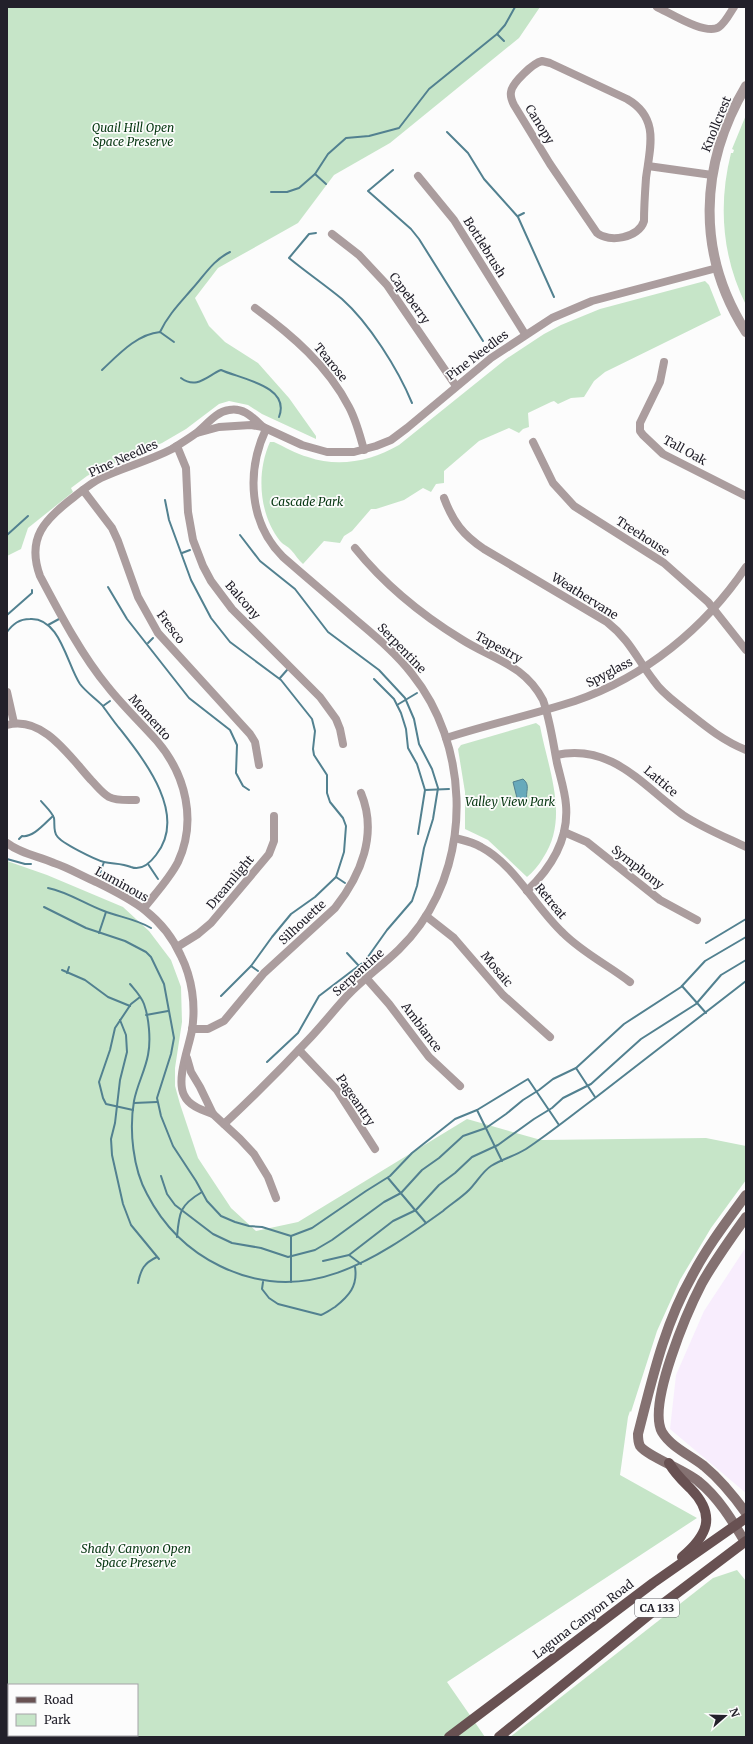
<svg xmlns="http://www.w3.org/2000/svg" width="753" height="1744" viewBox="0 0 753 1744" font-family="Merriweather,serif">
  <rect width="100%" height="100%" fill="#fcfcfc"/>
  <polygon fill="#f8edfd" points="746,1247 746,1493 670,1429 676,1375 704,1311"/>
  <g fill="#c6e5c8" fill-rule="evenodd">
    <polygon points="7,7 540,7 519,38 390,143 334,175 298,223 218,268 195,298 209,326 225,342 258,363 289,398 316,436 316,439 262,414 248,405 229,401 219,404 186,429 162,443 101,469 87,476 71,488 73,492 28,528 21,549 7,556"/>
    <path d="M746 115V305C722 257 718 205 731 153H733L734 150 732 149Z"/>
    <path d="M705 281 709 285 721 315 605 372 594 381 584 397 571 398 558 404 554 401 551 402 528 413 529 427 523 429 519 433 509 428 479 441 444 471V483L436 484 431 492 423 488 404 500 376 509H371L352 531 344 536 340 543 324 541 303 564C298 560 296 555 291 550 288 546 283 545 280 541 259 514 256 473 270 442H274C285 447 296 454 308 457 339 468 371 461 399 445L506 359 544 334 561 325 600 309Z"/>
    <path d="M536 723 540 726C548 769 570 818 543 858 539 865 533 872 527 877L488 840 465 829V792L458 749 461 745Z"/>
    <path d="M7 861 47 875 123 907 149 931 171 960 181 987 182 1022 175 1068V1086L180 1104 198 1158 231 1208 256 1231 298 1222 467 1119 541 1140 706 1138 746 1146V1180L711 1228 680 1280 657 1331 631 1412 630 1411 628 1417 620 1475 697 1518 447 1682 485 1737H7ZM9 1685H137V1735H9Z"/>
    <polygon points="737,1570 746,1581 746,1737 510,1737 713,1578"/>
  </g>
  <path fill="#67aabb" stroke="#528190" d="M523 779C531 785 525 792 527 800L518 802 513 782Z"/>
  <g fill="none" stroke-linecap="round" stroke-linejoin="round">
    <g stroke="#528190" stroke-width="2">
      <polyline points="497,34 504,41"/>
      <polyline points="447,132 468,153 484,179 518,217 554,297"/>
      <polyline points="393,170 368,191 411,229 419,239 483,341"/>
      <polyline points="315,174 326,184"/>
      <polyline points="271,192 287,192 299,188 315,174 328,154 346,138 369,136 399,128 429,89 497,34 505,25 515,7"/>
      <polyline points="518,216 524,213"/>
      <path d="M316 233 309 234 289 258C306 272 325 285 342 299 369 323 398 369 412 403"/>
      <path d="M160 332C168 315 180 303 192 289 204 276 213 260 230 252"/>
      <path d="M102 370C118 355 137 334 160 332L174 342"/>
      <path d="M181 378C197 390 208 375 221 370 241 379 291 386 279 417"/>
      <polyline points="165,500 169,520 191,580 211,618 230,642 281,680 312,719 315,731 313,749 314,755 327,775 327,793 330,802 343,818 346,826 344,852 336,877 315,897 291,914 272,937 251,966 221,996"/>
      <polyline points="7,535 28,516"/>
      <polyline points="240,535 260,561 295,589 328,632 379,670 405,698 414,719 419,744 432,769 438,788 433,819 424,848 417,886 412,901 387,930 365,961 319,996 298,1033 267,1062"/>
      <polyline points="182,553 190,550"/>
      <polyline points="108,587 127,619 189,698 230,730 237,745 236,773 243,786 249,790"/>
      <polyline points="7,615 32,593 32,590"/>
      <polyline points="48,625 59,619"/>
      <path d="M7 632C13 624 19 619 30 619 60 617 67 665 80 684 86 692 95 698 102 705 108 713 114 722 120 729 145 761 188 815 156 855 150 863 141 871 131 867 122 863 113 864 104 862 96 860 61 843 57 836 53 831 55 824 54 818 52 812 45 806 41 801"/>
      <polyline points="148,643 153,638"/>
      <polyline points="280,678 287,670"/>
      <polyline points="374,679 394,699 401,713 406,729 408,748 417,764 425,790 418,834"/>
      <polyline points="397,705 417,693"/>
      <polyline points="103,706 110,701"/>
      <polyline points="425,790 449,789"/>
      <path d="M19 839 22 836C33 838 45 823 53 816"/>
      <polyline points="7,859 25,864 31,864"/>
      <polyline points="148,864 158,879"/>
      <polyline points="100,873 104,862"/>
      <polyline points="336,877 345,883"/>
      <path d="M48 888C68 892 85 904 104 911 119 917 136 919 151 928"/>
      <polyline points="44,907 86,928 125,941 146,952 151,957 164,984 174,1038 171,1054 157,1098 161,1116 173,1146 196,1181 207,1201 221,1216 235,1222 249,1226 262,1227 291,1236 312,1228 366,1191 390,1176 412,1153 455,1119 477,1110 528,1079 559,1125"/>
      <polyline points="99,933 106,912"/>
      <polyline points="706,943 746,919"/>
      <polyline points="347,953 359,966"/>
      <polyline points="251,966 258,971"/>
      <polyline points="62,970 85,980 108,997 130,1006"/>
      <polyline points="67,973 69,967"/>
      <path d="M130 984C135 990 141 996 144 1004 149 1018 151 1040 148 1055 145 1071 137 1085 134 1101 129 1130 133 1169 147 1194 164 1227 187 1250 220 1266 305 1308 375 1260 443 1211 451 1204 461 1198 469 1190 476 1183 483 1171 491 1166 502 1159 515 1156 526 1149 550 1133 572 1115 595 1098 645 1059 696 1020 746 981"/>
      <polyline points="682,986 706,1013"/>
      <polyline points="146,1015 168,1011"/>
      <polyline points="120,1020 126,1035 127,1052 120,1080 115,1123 111,1139 112,1155 123,1204 131,1225 159,1259"/>
      <polyline points="576,1068 595,1097"/>
      <polyline points="134,1103 157,1102"/>
      <polyline points="133,1110 106,1104 103,1098 99,1082 110,1050 115,1028 131,1004 140,997"/>
      <polyline points="477,1110 502,1161"/>
      <polyline points="161,1176 167,1194 175,1205 213,1234 232,1243 261,1248 288,1257 315,1250 332,1240 384,1202 401,1193 422,1170 439,1158 463,1136 486,1128 506,1114 523,1100 539,1090 553,1079 576,1068 624,1024 681,987 705,961 746,937"/>
      <polyline points="388,1178 426,1223"/>
      <polyline points="291,1236 291,1282"/>
      <path d="M177 1237C179 1212 180 1205 202 1192"/>
      <polyline points="349,1255 361,1264"/>
      <polyline points="323,1261 349,1255 393,1221 416,1210 439,1185 455,1173 472,1157 498,1145 534,1119 552,1108 563,1098 591,1084 641,1039 696,1004 721,975 746,960"/>
      <path d="M263 1282 262 1289 269 1298 278 1304 321 1315C326 1313 330 1310 335 1307 349 1296 358 1286 355 1267"/>
      <path d="M138 1283C141 1269 144 1263 157 1257"/>
    </g>
    <g stroke="#ab9d9e" stroke-width="8">
      <path d="M657 7C670 13 706 36 719 27 725 23 730 13 734 7"/>
      <path d="M542 61 550 63 627 99C660 118 650 147 646 178 645 192 644 207 644 221 639 238 609 243 597 233L550 164 514 105C512 101 510 97 511 92 512 83 533 63 542 61Z"/>
      <polyline points="648,166 712,175"/>
      <polyline points="418,176 454,220 525,334"/>
      <polyline points="332,234 359,255 387,285 456,386"/>
      <path d="M255 308C292 335 328 366 349 407 356 420 360 435 364 450"/>
      <polyline points="664,362 660,382 640,423 640,431 643,435 663,454 746,496"/>
      <polyline points="197,433 219,427 251,425 263,427 302,445 327,452 354,452 376,446 391,440 407,428 491,358 552,318 592,301 717,268"/>
      <polyline points="533,442 553,483 574,506 664,563 708,602 746,650"/>
      <polyline points="177,446 186,468 188,512 193,540 203,566 211,581 232,609 320,697 336,719 340,729 343,744"/>
      <polyline points="83,490 112,528 118,541 138,597 158,633 250,734 255,742 259,765"/>
      <path d="M444 498C453 522 463 535 484 549L607 622C630 640 637 659 654 681 662 693 674 701 685 710 705 726 723 741 746 750"/>
      <path d="M355 548C384 584 422 615 461 639 492 659 524 664 543 700 550 720 553 742 557 763 560 776 565 791 566 805 569 840 551 868 527 891"/>
      <polyline points="7,692 14,723"/>
      <path d="M7 725C43 715 70 757 91 780 97 786 102 793 109 797 117 801 127 800 136 800"/>
      <path d="M446 738C489 724 532 715 575 701 645 677 705 628 746 567"/>
      <path d="M556 755C612 743 643 786 683 815 703 828 725 837 746 847"/>
      <polyline points="564,832 587,842 660,900 697,920"/>
      <path d="M455 838C463 840 473 842 481 847 515 865 535 907 563 933 583 953 608 965 630 982"/>
      <path d="M7 843C21 854 38 856 54 863 69 868 82 876 96 882 133 900 163 916 181 956 192 978 196 1005 192 1030 189 1047 176 1079 184 1095 189 1106 202 1110 213 1114"/>
      <path d="M144 908C155 894 170 878 178 862 197 821 186 775 157 741 141 723 123 706 108 687 82 656 59 612 40 576 26 538 45 519 74 497 83 490 91 483 101 478 124 467 149 461 172 449 180 444 188 439 195 434 206 426 215 412 229 410 244 407 253 418 263 427"/>
      <polyline points="426,916 454,938 503,995 550,1037"/>
      <polyline points="177,947 198,934 211,923 269,854 274,841 274,816"/>
      <polyline points="367,979 389,1004 429,1057 460,1086"/>
      <path d="M192 1029H208L224 1021 264 973 335 908C361 875 378 834 361 793"/>
      <polyline points="299,1050 337,1090 375,1149"/>
      <polyline points="187,1058 191,1072 200,1087 213,1114 240,1139 254,1154 268,1177 276,1198"/>
      <path d="M224 1124C254 1096 283 1067 311 1037 324 1023 335 1009 347 996 372 970 398 956 420 925 472 852 468 744 412 674 396 653 375 636 355 619 331 598 307 578 283 557 249 523 246 472 266 429"/>
    </g>
    <path stroke="#ab9d9e" stroke-width="10" d="M746 86C699 165 696 254 746 332"/>
    <g stroke="#847171" stroke-width="10">
      <path d="M746 1217C731 1238 715 1260 702 1283 688 1310 647 1404 662 1432 671 1447 690 1455 704 1466 721 1480 733 1495 746 1513"/>
      <path d="M745 1542C732 1520 718 1497 698 1481 685 1470 647 1456 640 1446 638 1442 638 1439 638 1434 652 1380 664 1325 692 1276 707 1247 727 1221 746 1195"/>
    </g>
    <g stroke="#685152" stroke-width="10">
      <path d="M669 1463C675 1474 683 1481 691 1489 717 1516 707 1536 682 1557"/>
      <polyline points="449,1737 653,1583 746,1518"/>
      <polyline points="499,1737 656,1609 746,1541"/>
    </g>
  </g>
  <g text-anchor="middle" dominant-baseline="central" stroke-width="3.5" stroke-linejoin="round" paint-order="stroke">
    <rect fill="#fcfcfc" stroke="#636269" stroke-width="1" x="635" y="1599" width="44" height="18" rx="3"/>
    <g font-size="11" font-weight="bold" fill="#22202a">
      <text x="657" y="1608">CA 133</text>
    </g>
    <g font-size="12" fill="#22202a" stroke="#fcfcfc">
      <text transform="translate(540 124) rotate(58)">Canopy</text>
      <text transform="translate(716 124) rotate(-68)">Knollcrest</text>
      <text transform="translate(485 247) rotate(58)">Bottlebrush</text>
      <text transform="translate(410 298) rotate(54)">Capeberry</text>
      <text transform="translate(477 355) rotate(-37)">Pine Needles</text>
      <text transform="translate(331 362) rotate(51)">Tearose</text>
      <text transform="translate(685 450) rotate(29)">Tall Oak</text>
      <text transform="translate(123 458) rotate(-24)">Pine Needles</text>
      <text transform="translate(643 536) rotate(33)">Treehouse</text>
      <text transform="translate(585 596) rotate(32)">Weathervane</text>
      <text transform="translate(243 600) rotate(49)">Balcony</text>
      <text transform="translate(171 627) rotate(53)">Fresco</text>
      <text transform="translate(499 647) rotate(29)">Tapestry</text>
      <text transform="translate(402 648) rotate(46)">Serpentine</text>
      <text transform="translate(609 672) rotate(-27)">Spyglass</text>
      <text transform="translate(150 717) rotate(48)">Momento</text>
      <text transform="translate(661 781) rotate(40)">Lattice</text>
      <text transform="translate(638 867) rotate(38)">Symphony</text>
      <text transform="translate(230 882) rotate(-50)">Dreamlight</text>
      <text transform="translate(122 884) rotate(29)">Luminous</text>
      <text transform="translate(551 901) rotate(50)">Retreat</text>
      <text transform="translate(302 922) rotate(-43)">Silhouette</text>
      <text transform="translate(497 969) rotate(50)">Mosaic</text>
      <text transform="translate(358 972) rotate(-42)">Serpentine</text>
      <text transform="translate(422 1027) rotate(53)">Ambiance</text>
      <text transform="translate(356 1100) rotate(56)">Pageantry</text>
      <text transform="translate(583 1619) rotate(-37)">Laguna Canyon Road</text>
    </g>
    <g font-size="12" font-style="italic" fill="#053610" stroke="#fcfcfc">
      <text x="133" y="127">Quail Hill Open<tspan x="133" dy="14">Space Preserve</tspan></text>
      <text x="307" y="501">Cascade Park</text>
      <text x="510" y="801">Valley View Park</text>
      <text x="136" y="1548">Shady Canyon Open<tspan x="136" dy="14">Space Preserve</tspan></text>
    </g>
  </g>
  <rect width="753" height="1744" fill="none" stroke="#22202a" stroke-width="16"/>
  <rect x="8" y="1684" width="130" height="52" fill="#fcfcfc" stroke="#a5a4a8"/>
  <rect x="16" y="1697" width="20" height="6" fill="#685152" stroke="#a5a4a8"/>
  <text x="44" y="1704" font-size="12" fill="#22202a">Road</text>
  <rect x="16" y="1714" width="20" height="12" fill="#c6e5c8" stroke="#a5a4a8"/>
  <text x="44" y="1724" font-size="12" fill="#22202a">Park</text>
  <g transform="translate(725 1716) rotate(70)" stroke="#fcfcfc" stroke-width="3" paint-order="stroke">
  <path d="M0-3L7 15L0 10L-7 15Z" fill="#22202a"/>
  <text y="-6" font-size="11" font-weight="bold" text-anchor="middle" fill="#22202a">N</text>
  </g>
</svg>
